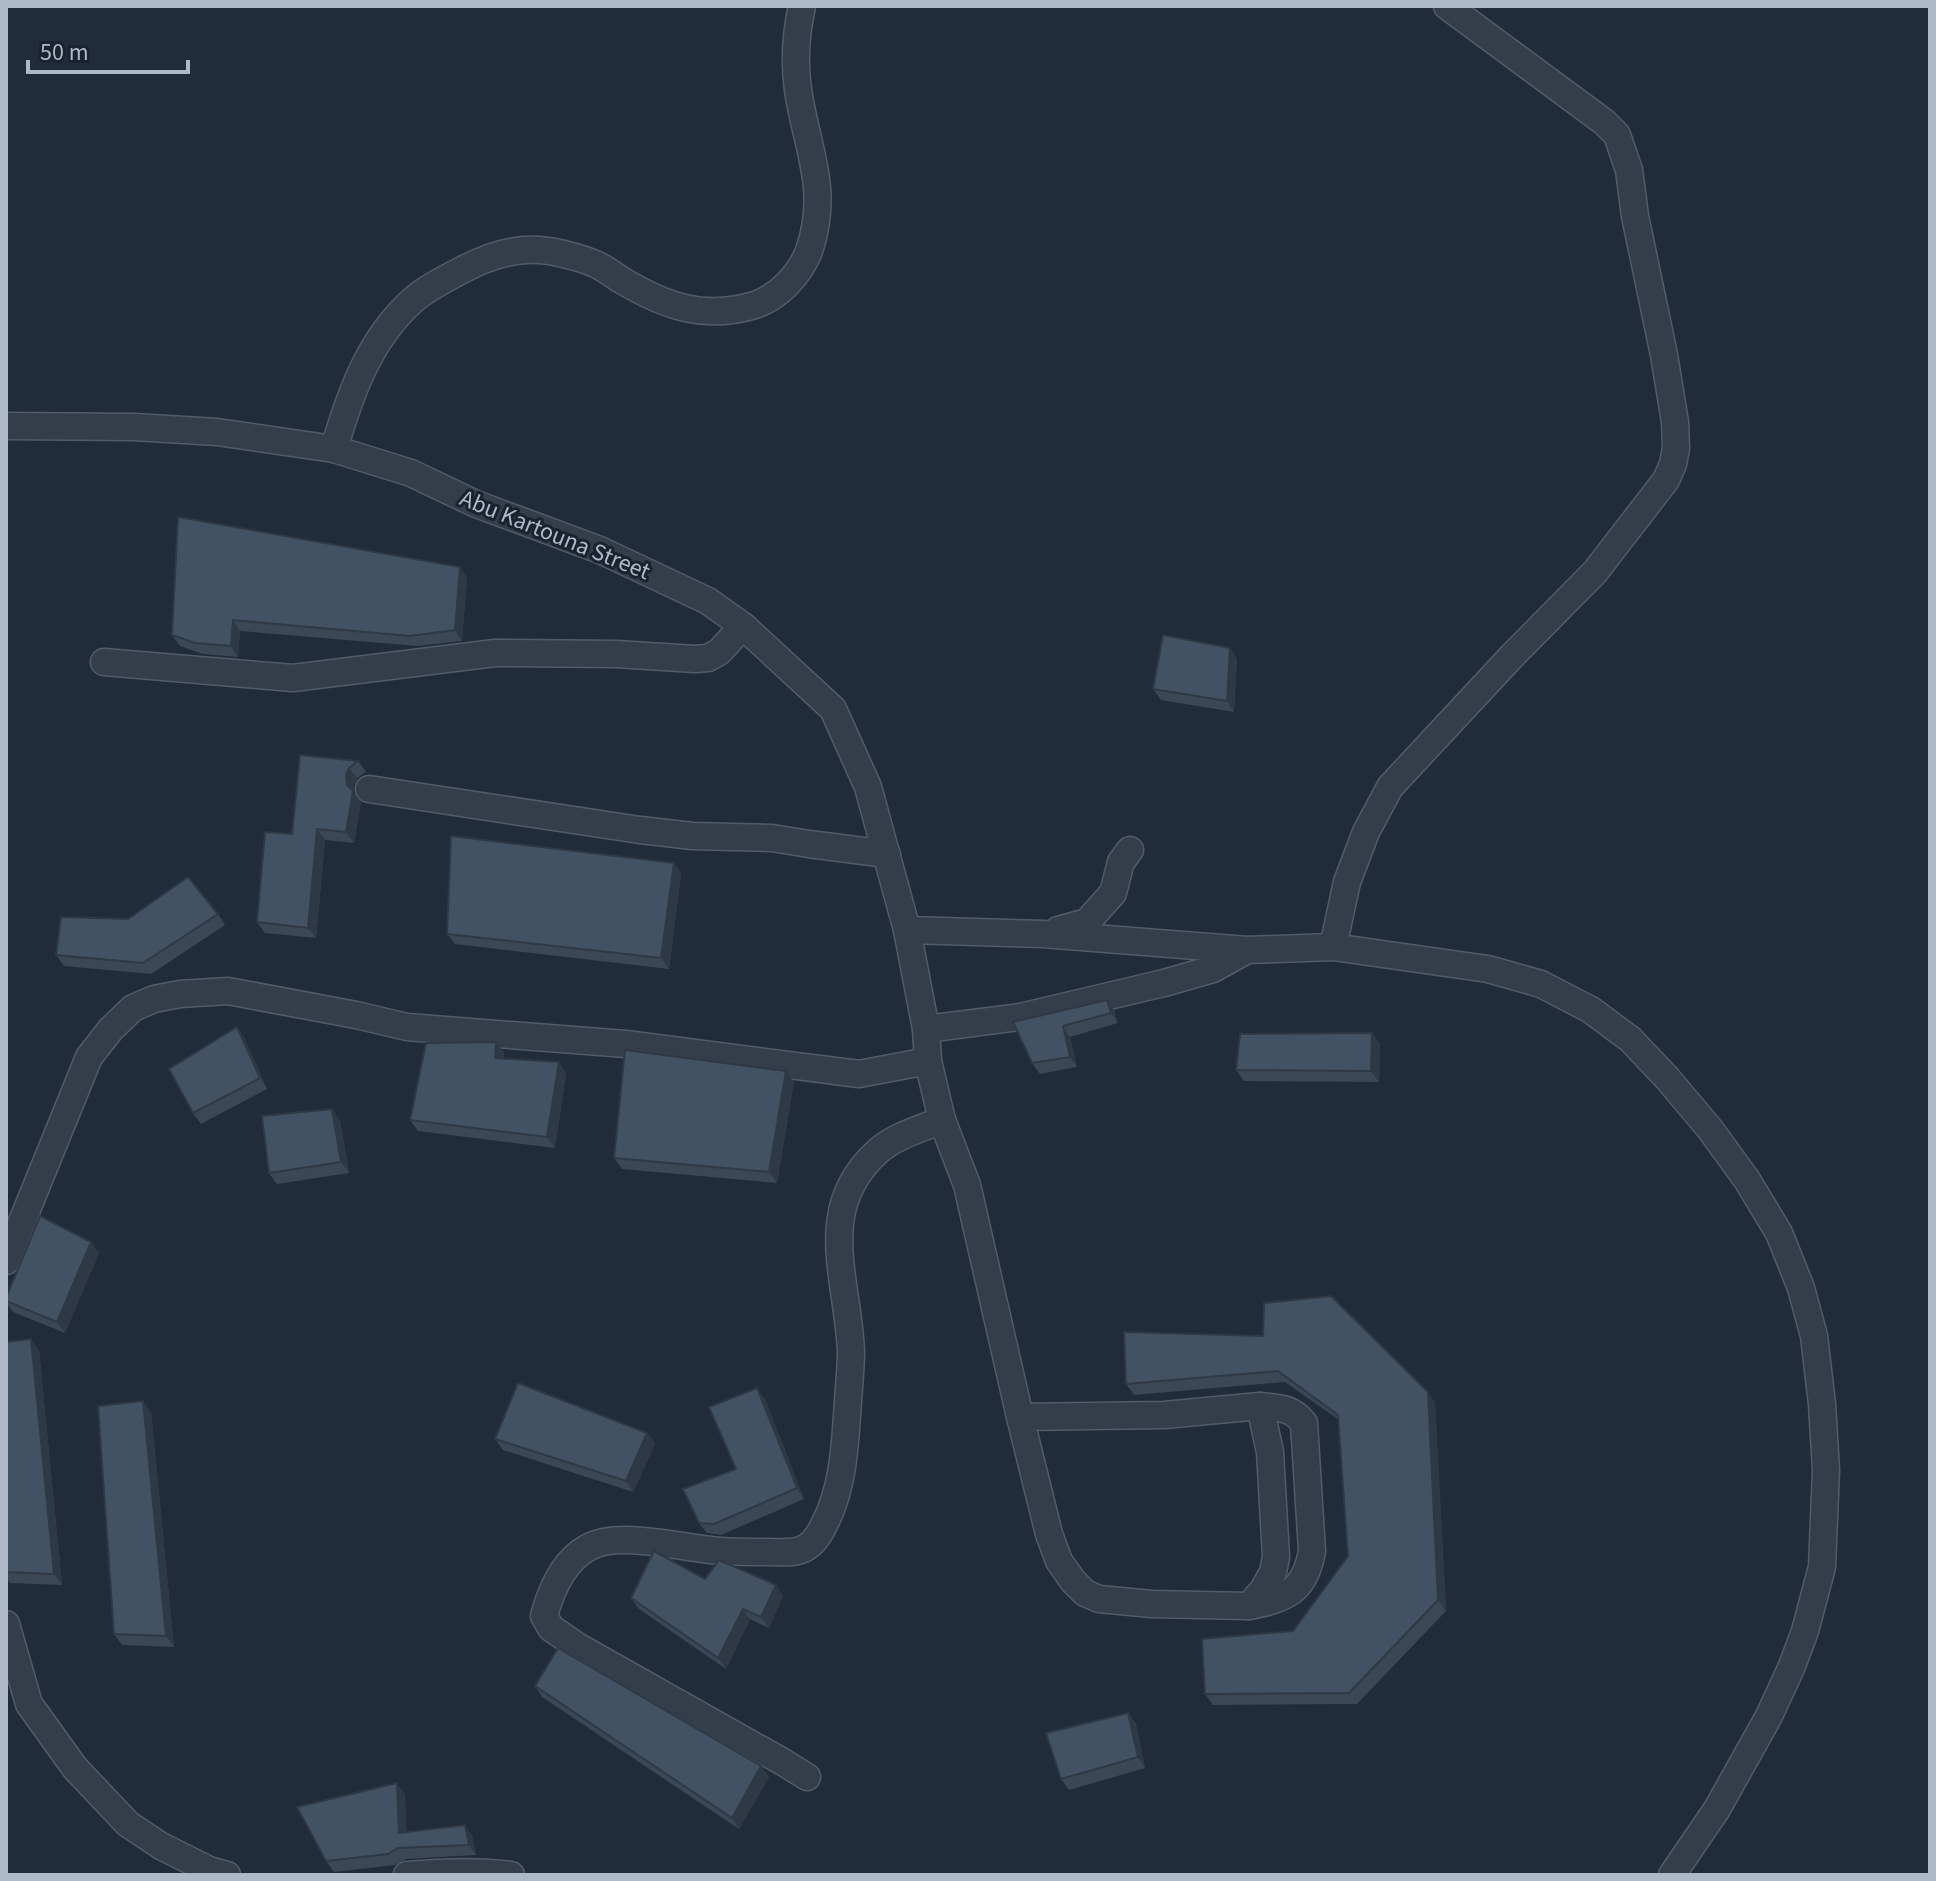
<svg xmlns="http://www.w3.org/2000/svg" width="1936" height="1881" viewBox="0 0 1936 1881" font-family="'Source Sans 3',sans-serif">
  <rect width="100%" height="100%" fill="#202c3a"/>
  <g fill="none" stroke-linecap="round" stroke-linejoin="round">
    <defs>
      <g id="minor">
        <path d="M6 426 134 427 217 432 334 449 411 473 476 504 600 550 708 601 743 626 833 709 868 787 907 930 926 1029 928 1061 942 1120C921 1129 894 1136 877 1152 814 1210 848 1278 851 1352 851 1368 849 1385 848 1401 845 1443 844 1487 824 1525 820 1533 813 1544 805 1548 795 1554 781 1552 769 1552 753 1552 737 1552 721 1551 686 1549 620 1530 589 1547 564 1560 551 1590 544 1616L551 1628 577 1646 783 1762 807 1777"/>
        <path d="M334 449C350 394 369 340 412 301 426 288 447 278 464 269 487 257 512 248 539 250 556 251 588 259 603 268 610 272 616 277 623 281 667 307 705 320 755 305 779 297 800 274 809 251 830 189 807 150 798 90 794 62 796 33 802 6"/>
        <polyline points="104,662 293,678 495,653 616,654 695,659 708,658 719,652 743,626"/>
        <polyline points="369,789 640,830 693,836 772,838 809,844 887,854"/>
        <polyline points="907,930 1043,934 1247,950 1333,947 1488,969 1541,984 1591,1010 1630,1039 1667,1078 1710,1129 1747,1180 1779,1233 1801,1288 1814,1336 1822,1404 1826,1470 1822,1567 1805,1631 1792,1666 1769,1716 1717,1809 1672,1875"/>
        <polyline points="1058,930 1087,922 1113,893 1121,862 1130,850"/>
        <polyline points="1333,947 1347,882 1366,832 1390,787 1512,656 1595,572 1666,480 1673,464 1676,448 1675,422 1664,355 1635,216 1629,170 1617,135 1604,122 1447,6"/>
        <polyline points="926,1029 1020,1017 1164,983 1213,969 1247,950"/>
        <polyline points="942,1120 967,1185 1020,1417 1049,1534 1059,1561 1073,1581 1085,1593 1099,1599 1152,1604 1249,1606 1263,1590 1273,1572 1276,1557 1270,1452 1260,1406 1164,1415 1020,1417"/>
        <polyline points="6,1261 89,1057 111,1029 133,1008 154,999 180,994 228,991 356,1015 407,1027 626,1044 859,1074 928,1061"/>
        <path d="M1249 1606C1285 1599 1305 1592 1312 1551L1304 1423C1292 1407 1278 1408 1260 1406"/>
        <polyline points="6,1624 29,1704 75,1768 128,1824 161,1846 209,1870 227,1875"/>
        <path d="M407 1875C441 1872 477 1870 511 1875"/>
      </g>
    </defs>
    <use href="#minor" stroke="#515c68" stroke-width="29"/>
    <use href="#minor" stroke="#343e4b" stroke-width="26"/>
  </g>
  <g fill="#3a4754">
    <polygon points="178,517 467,578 462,641 417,646 240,631 238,657 203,654 180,646 172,635"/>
    <polygon points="1230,648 1237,659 1234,712 1161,700 1153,689"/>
    <polygon points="300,755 358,761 366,772 357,778 353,786 354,793 361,802 354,843 325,840 316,938 265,933 257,922 292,834"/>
    <polygon points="674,863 681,873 669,969 455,944 447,934"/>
    <polygon points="218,914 225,925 151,974 64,966 56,955"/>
    <polygon points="1107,1000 1114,1011 1118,1023 1070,1037 1077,1067 1040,1074 1032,1063 1013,1022"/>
    <polygon points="1372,1033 1380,1044 1379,1082 1244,1081 1236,1070"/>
    <polygon points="244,1037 267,1089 201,1124 193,1113"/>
    <polygon points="504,1052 504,1058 566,1073 555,1148 418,1131 410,1120"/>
    <polygon points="794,1082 777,1183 622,1169 614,1158"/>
    <polygon points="340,1120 349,1173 277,1184 269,1173"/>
    <polygon points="99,1253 65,1333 13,1312 6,1302 6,1298"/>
    <polygon points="1124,1332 1428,1392 1435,1403 1446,1611 1357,1704 1213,1705 1205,1694 1293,1631 1348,1556 1339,1420 1285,1382 1134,1395 1126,1384"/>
    <polygon points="6,1342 39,1350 62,1585 10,1583 6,1578"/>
    <polygon points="765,1399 804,1499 721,1535 707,1533 699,1523 736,1469"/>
    <polygon points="151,1412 174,1647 122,1645 114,1634"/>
    <polygon points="647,1433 655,1444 633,1492 503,1450 495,1439"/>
    <polygon points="705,1579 783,1596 769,1628 750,1619 726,1669 639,1609 631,1598"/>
    <polygon points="535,1686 761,1766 769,1777 739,1829 542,1697"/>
    <polygon points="1128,1713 1136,1724 1145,1768 1069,1790 1061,1779"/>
    <polygon points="405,1794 406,1832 472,1835 476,1855 406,1859 395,1865 334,1872 326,1861"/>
  </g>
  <g fill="#2f3945">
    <polygon points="460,567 467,578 462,641 455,630"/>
    <polygon points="233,620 240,631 238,657 231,646"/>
    <polygon points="1230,648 1237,659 1234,712 1227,701"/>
    <polygon points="349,768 357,778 353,786 354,793 361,802 354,843 346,832 346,775"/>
    <polygon points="317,829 325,840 316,938 308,928"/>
    <polygon points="674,863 681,873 669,969 661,958"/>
    <polygon points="1107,1000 1114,1011 1118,1023 1111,1013"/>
    <polygon points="1063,1026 1070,1037 1077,1067 1070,1057"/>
    <polygon points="237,1027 244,1037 267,1089 260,1078"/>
    <polygon points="1372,1033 1380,1044 1379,1082 1371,1071"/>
    <polygon points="496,1042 504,1052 502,1069 495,1058"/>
    <polygon points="559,1062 566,1073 555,1148 547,1137"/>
    <polygon points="786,1071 794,1082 777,1183 769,1172"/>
    <polygon points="332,1109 340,1120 349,1173 341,1162"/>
    <polygon points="91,1242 99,1253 65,1333 57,1322"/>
    <polygon points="31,1339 39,1350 62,1585 54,1574"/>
    <polygon points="757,1388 765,1399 804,1499 797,1488"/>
    <polygon points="1428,1392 1435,1403 1446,1611 1438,1600"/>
    <polygon points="143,1401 151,1412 174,1647 166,1636"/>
    <polygon points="647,1433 655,1444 633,1492 626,1481"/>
    <polygon points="776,1585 783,1596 769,1628 761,1617"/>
    <polygon points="743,1609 750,1619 726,1669 718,1658"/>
    <polygon points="1128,1713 1136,1724 1145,1768 1138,1757"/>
    <polygon points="761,1766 769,1777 739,1829 732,1818"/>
    <polygon points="397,1783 405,1794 407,1843 399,1833"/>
    <polygon points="465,1825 472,1835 476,1855 469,1845"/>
  </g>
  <g fill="#435262" stroke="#2f3945" stroke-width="2">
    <polygon points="178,517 460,567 455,630 410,636 233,620 231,646 195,643 172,635"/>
    <polygon points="1163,635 1230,648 1227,701 1153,689"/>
    <polygon points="300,755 358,761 349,768 346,775 347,785 353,791 346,832 317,829 308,928 257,922 265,832 292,834"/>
    <polygon points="451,836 674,863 661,958 447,934"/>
    <polygon points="188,877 218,914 143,963 56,955 61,917 128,919"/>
    <polygon points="1107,1000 1111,1013 1063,1026 1070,1057 1032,1063 1013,1022"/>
    <polygon points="237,1027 260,1078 193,1113 169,1069"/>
    <polygon points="1372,1033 1371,1071 1236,1070 1240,1034"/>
    <polygon points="496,1042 495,1058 559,1062 547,1137 410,1120 426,1043"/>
    <polygon points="625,1050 786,1071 769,1172 614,1158"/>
    <polygon points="332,1109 341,1162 269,1173 262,1116"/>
    <polygon points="40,1216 91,1242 57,1322 6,1301 6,1298"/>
    <polygon points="1331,1296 1428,1392 1438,1600 1349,1693 1205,1694 1202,1639 1293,1631 1348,1556 1338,1415 1278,1371 1126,1384 1124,1332 1263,1336 1264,1303"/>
    <polygon points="31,1339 54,1574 6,1572 6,1342"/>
    <polygon points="518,1383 647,1433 626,1481 495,1439"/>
    <polygon points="757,1388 797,1488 714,1524 699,1523 683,1489 736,1469 709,1407"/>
    <polygon points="143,1401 166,1636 114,1634 98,1406"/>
    <polygon points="654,1551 705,1579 719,1560 776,1585 761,1617 743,1609 718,1658 631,1598"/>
    <polygon points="558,1648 761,1766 732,1818 535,1686"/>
    <polygon points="1128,1713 1138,1757 1061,1779 1046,1733"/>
    <polygon points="397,1783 399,1833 465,1825 469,1845 398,1848 388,1854 326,1861 297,1807"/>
  </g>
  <g text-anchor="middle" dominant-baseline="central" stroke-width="6" stroke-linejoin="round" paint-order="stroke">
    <g font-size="24" fill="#aeb9c7" stroke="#19232f">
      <text transform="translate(555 535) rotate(22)">Abu Kartouna Street</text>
    </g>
  </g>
  <rect width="1936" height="1881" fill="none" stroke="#aeb9c7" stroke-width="16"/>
  <path d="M28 60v12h160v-12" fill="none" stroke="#aeb9c7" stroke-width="4"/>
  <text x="40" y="60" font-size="24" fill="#aeb9c7" stroke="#19232f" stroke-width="6" paint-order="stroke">50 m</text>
</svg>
